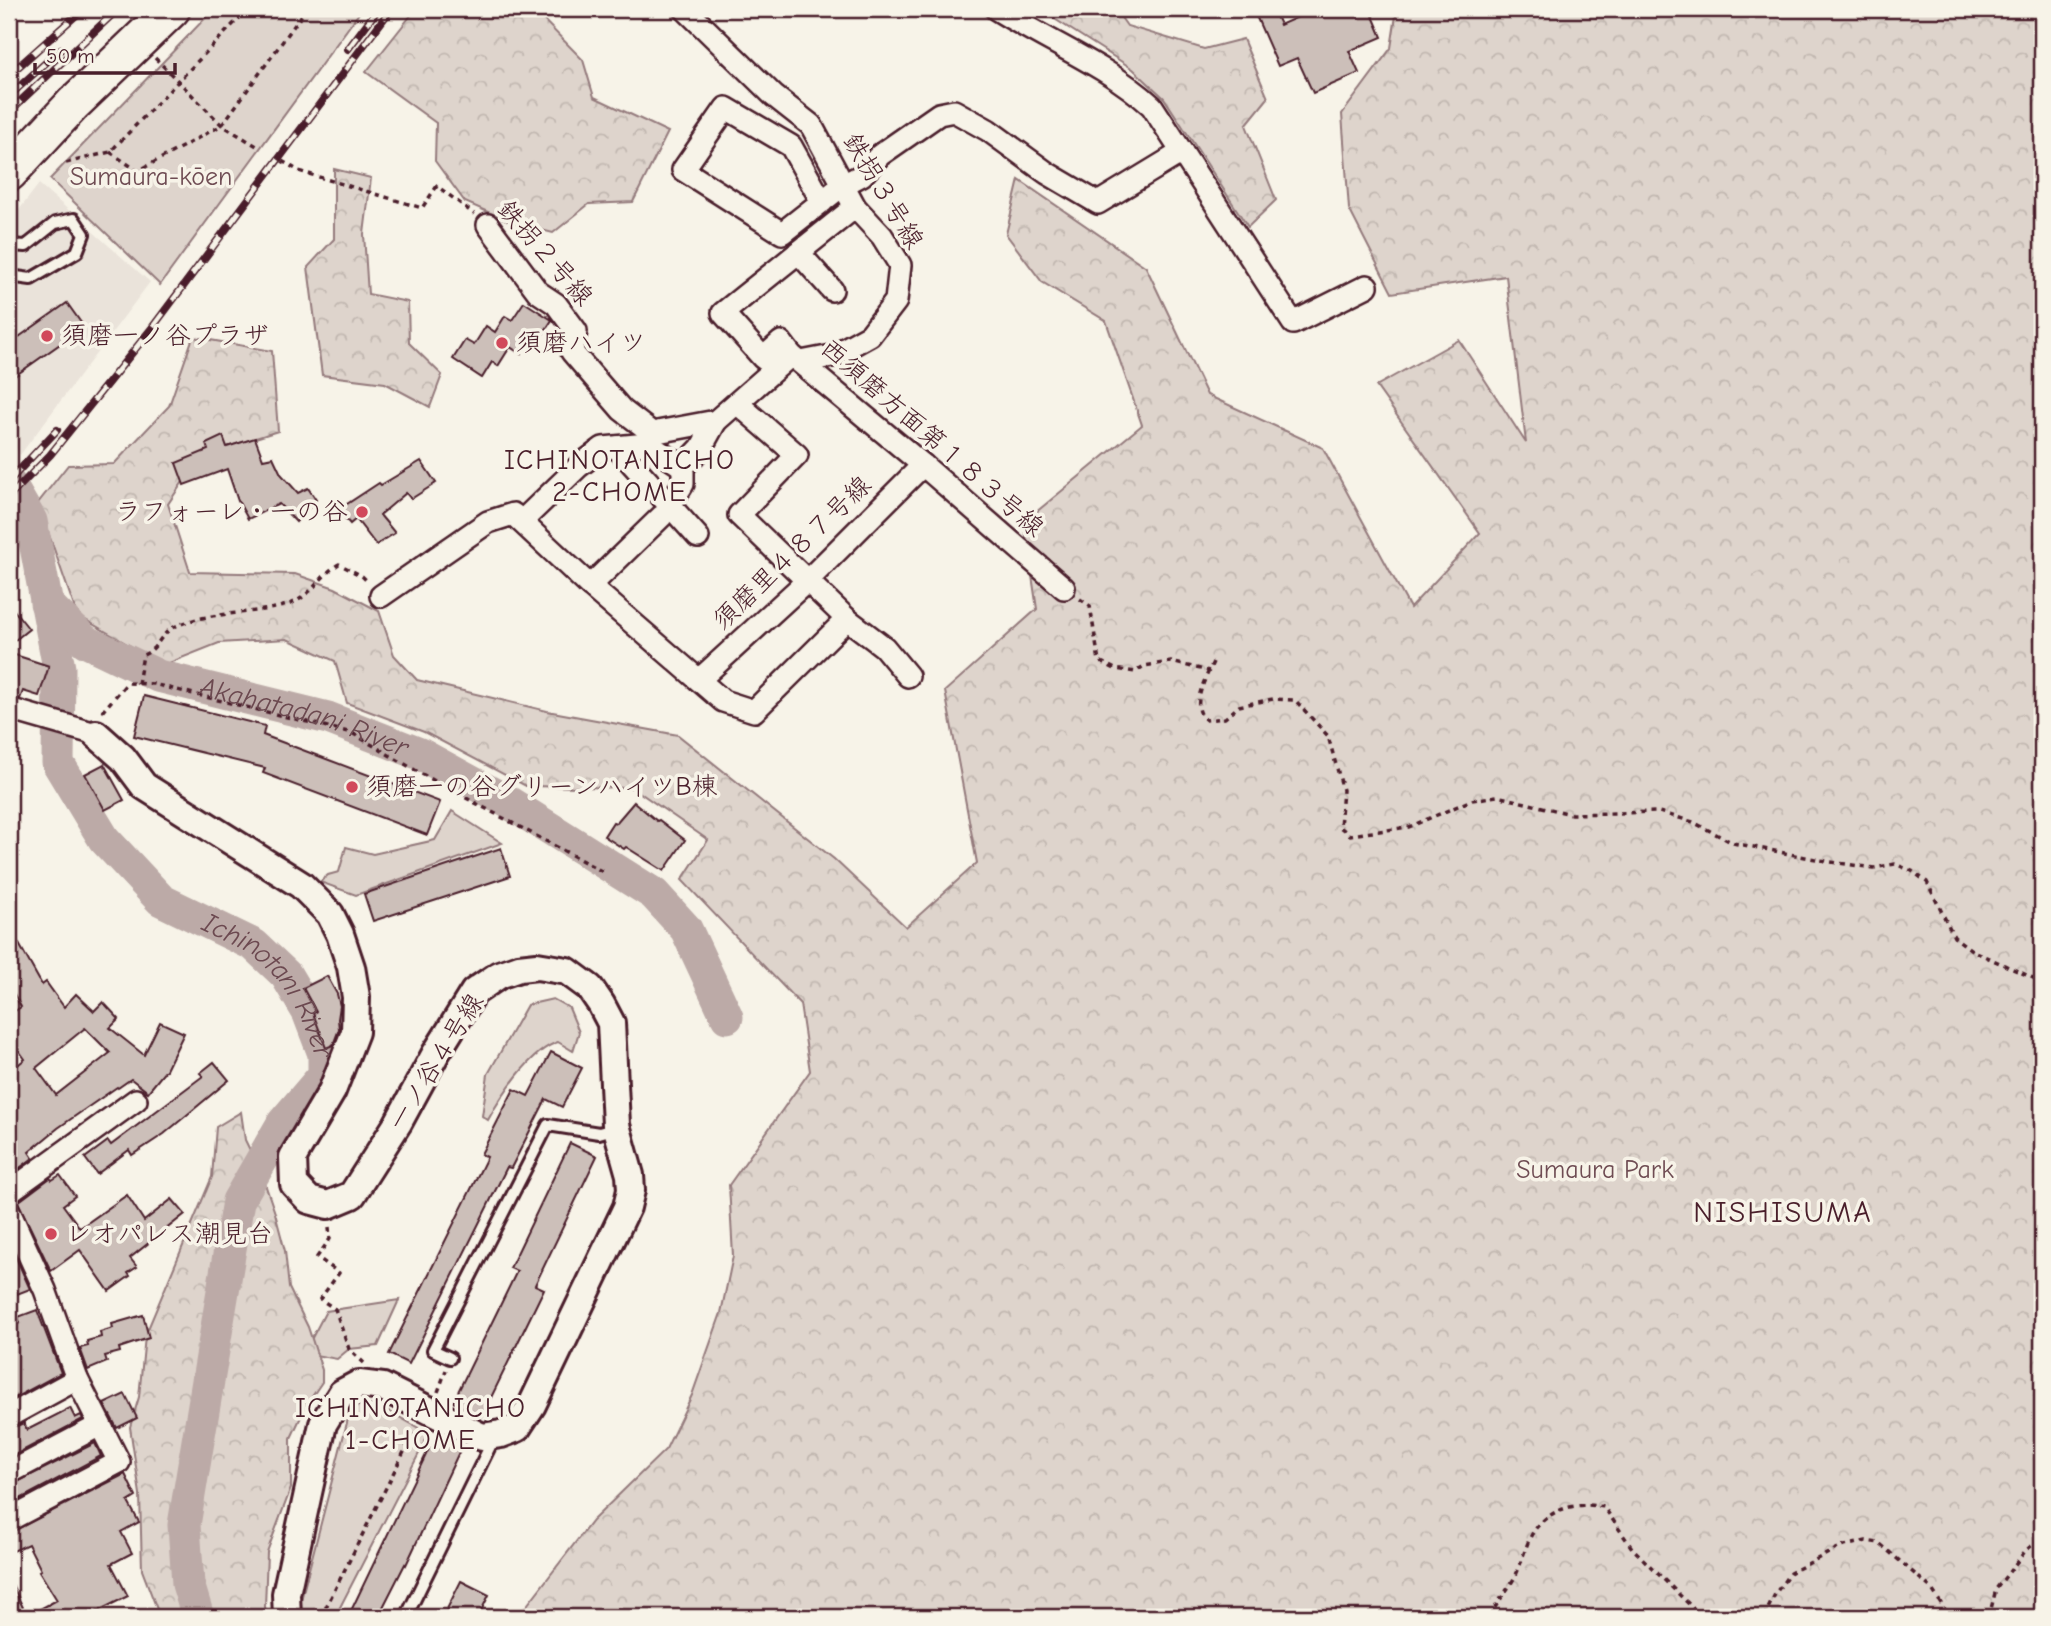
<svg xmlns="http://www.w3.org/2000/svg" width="2051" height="1626" viewBox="0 0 2051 1626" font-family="'Comic Neue','Klee One',sans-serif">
  <defs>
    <pattern id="forest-crowns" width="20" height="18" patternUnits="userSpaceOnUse" patternTransform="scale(1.75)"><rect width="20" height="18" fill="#ded4cc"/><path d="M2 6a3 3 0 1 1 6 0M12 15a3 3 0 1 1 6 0" fill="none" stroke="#c0b6af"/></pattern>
  </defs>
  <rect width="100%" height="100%" fill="#f7f3e8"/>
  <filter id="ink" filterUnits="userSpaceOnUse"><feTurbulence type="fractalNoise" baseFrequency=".0143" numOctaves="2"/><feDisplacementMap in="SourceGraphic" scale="14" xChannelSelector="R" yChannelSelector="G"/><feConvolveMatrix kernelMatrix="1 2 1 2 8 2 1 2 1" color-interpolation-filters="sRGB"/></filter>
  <g filter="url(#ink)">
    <polygon fill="#eae3da" points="39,184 150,282 20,455 9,436 9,223"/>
    <g fill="#ded4cc" stroke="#947a7c" stroke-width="2">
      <polygon points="214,9 362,9 160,285 50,179"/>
      <polygon points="452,811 502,843 356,895 320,882 328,875 339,872 346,847 373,854 435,840"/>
      <path d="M553 999 569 1008 579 1032 573 1051 558 1042C531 1050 501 1096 488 1120L482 1116 488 1074 527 1005Z"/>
      <polygon points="399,1300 378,1346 349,1349 337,1359 304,1353 326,1311"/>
      <polygon points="378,1405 429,1434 335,1617 303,1617 300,1604 350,1411 358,1406"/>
    </g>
    <g fill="url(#forest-crowns)" stroke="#947a7c" stroke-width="2">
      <polygon points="416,9 533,9 583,60 594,97 668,132 633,202 589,204 553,233 513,223 465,202 435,161 436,123 366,72"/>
      <polygon points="1039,9 1115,9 1127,26 1204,49 1243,39 1268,98 1246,125 1276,200 1248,227 1164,98 1133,69"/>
      <polygon points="1397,9 2042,9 2042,1617 518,1617 592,1521 666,1449 692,1395 721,1313 733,1256 729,1185 810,1071 800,1004 682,880 708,840 633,788 526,786 424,732 347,703 335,661 287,639 219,643 164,665 77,615 38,503 68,465 114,464 169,406 193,337 272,351 278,431 201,455 168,504 190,572 295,574 335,588 379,611 394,655 417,680 547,711 678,735 834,859 906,927 977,863 945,691 1037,609 1024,522 1142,425 1106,321 1042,282 1006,234 1019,180 1146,267 1207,395 1323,448 1410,608 1480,533 1376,386 1459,340 1526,443 1506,276 1392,293 1349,209 1342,114 1391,48"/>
      <polygon points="334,169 371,178 364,234 368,294 408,302 409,343 442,375 430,407 385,383 322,375 308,267 334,239"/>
      <polygon points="241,1112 245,1140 262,1175 275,1213 285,1251 289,1288 308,1327 322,1370 322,1382 307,1404 291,1438 291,1488 267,1552 265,1607 268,1617 160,1617 142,1570 140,1494 130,1427 139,1397 145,1336 212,1177 216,1127"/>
    </g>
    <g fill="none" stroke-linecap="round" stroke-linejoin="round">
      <g stroke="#bcaaa7" stroke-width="33">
        <path id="s1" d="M9 483 31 521 59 668 58 763 104 839 161 900 254 945 286 975 308 1012 324 1054V1075L283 1123 238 1201 184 1525 188 1584 198 1617"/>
        <path id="s2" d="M46 603 85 641 158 676 328 718 420 754 508 802 654 894 686 929 727 1017"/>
      </g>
    </g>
    <g fill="#ccbfb9" stroke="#4a1f2b" stroke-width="2" fill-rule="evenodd">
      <polygon points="1253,9 1273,9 1280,25 1316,9 1351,9 1354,15 1370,9 1382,37 1349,51 1359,73 1313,93 1297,58 1278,66"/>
      <polygon points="524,302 552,320 539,340 533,335 521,354 510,347 498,366 492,362 482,378 453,359 465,340 474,345 486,326 495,332 505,316 512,320"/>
      <polygon points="67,303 84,327 9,380 9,344"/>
      <polygon points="223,436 227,447 255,438 263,459 273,457 281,474 298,493 308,488 316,500 296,522 279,504 248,519 238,501 227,469 184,485 176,463 208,450 206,444"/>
      <polygon points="421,461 436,483 411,499 406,493 380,515 395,533 376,545 356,519 350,524 338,510 379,483 381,485"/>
      <polygon points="9,604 29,629 9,645"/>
      <polygon points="9,653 49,666 39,696 23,691 20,699 9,696"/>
      <polygon points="144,696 265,726 263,735 440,802 427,835 263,773 265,768 134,736"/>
      <polygon points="104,764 124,800 105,810 85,774"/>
      <polygon points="634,802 657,821 659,820 685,840 664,871 626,847 624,849 604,836 613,822 616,823"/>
      <polygon points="501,848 510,876 373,921 364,894"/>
      <path d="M9 926 42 985 46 982 64 1007 76 994 94 1011 103 1002 119 1019 110 1028 144 1055 160 1022 184 1033 166 1070 148 1092 131 1079 118 1088 117 1087 58 1128 29 1152 33 1158 9 1176V1072L25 1059 9 1037V1015L21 1007 9 985ZM85 1028 110 1053 56 1095 36 1068Z"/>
      <polygon points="327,976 337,994 340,1006 338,1019 339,1029 333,1045 326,1048 313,1013 316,1012 303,988"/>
      <polygon points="551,1052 582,1068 562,1107 546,1099 511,1168 507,1167 409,1364 389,1354 487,1157 481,1154 514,1089 528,1096"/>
      <polygon points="214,1062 229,1080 164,1134 132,1155 129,1150 97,1174 85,1158 108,1141 111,1145 203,1076 200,1073"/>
      <polygon points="570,1143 597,1156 535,1285 544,1289 482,1416 453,1402 517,1271 510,1268"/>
      <polygon points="60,1175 75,1196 63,1205 80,1228 127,1195 144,1221 172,1199 185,1214 130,1258 137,1267 128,1273 130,1276 109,1291 80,1250 51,1271 18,1202 50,1178 52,1180"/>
      <polygon points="9,1242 30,1289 17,1294 13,1285 9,1286"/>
      <polygon points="37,1310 61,1373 9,1401 9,1328 20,1323 18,1317"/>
      <polygon points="143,1315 149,1338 119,1348 120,1352 105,1356 107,1362 88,1370 80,1348 88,1346 87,1341 101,1337 100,1332 113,1328 112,1324"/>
      <polygon points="125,1394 137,1418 117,1428 104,1404"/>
      <polygon points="70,1408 75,1418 81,1415 83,1419 9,1458 9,1429 24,1423 27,1430"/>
      <polygon points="434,1438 460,1450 406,1565 405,1564 378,1617 348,1617"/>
      <polygon points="95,1443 101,1456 9,1505 9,1486"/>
      <polygon points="125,1474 136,1497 128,1502 139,1522 121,1532 132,1553 111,1564 128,1596 86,1617 9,1617 9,1578 27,1616 57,1600 39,1571 41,1570 28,1544 9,1553 9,1533"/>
      <polygon points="461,1581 489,1595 478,1617 443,1617"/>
    </g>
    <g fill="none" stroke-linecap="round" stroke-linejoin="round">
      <defs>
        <g id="service">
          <polyline points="9,245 26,246 55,223 74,219 84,234 77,252 31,279 9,276"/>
          <polyline points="450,1358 433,1350 548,1125 599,1133 617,1128"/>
          <polyline points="406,1617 494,1438"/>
          <polyline points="496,1617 496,1616"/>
        </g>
        <g id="minor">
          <polyline points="685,9 774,96 811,125 855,207 882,236 900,265 896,301 870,335 832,356 801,362"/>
          <path d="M996 9C1048 42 1107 65 1152 106L1293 323 1367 286"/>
          <polyline points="822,202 791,146 726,108 683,170 782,233 843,185 862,175 880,155 939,114 954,111 988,130 1047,173 1098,203 1182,152"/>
          <polyline points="855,207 723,313 763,358 781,342 791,355 923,465 1064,588"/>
          <polyline points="488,225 538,292 556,304 576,331 572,352 622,410 652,433"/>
          <polyline points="798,252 832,290"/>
          <polyline points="737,403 797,455 739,515 847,619 884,647 908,676"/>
          <polyline points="648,444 683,467"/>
          <polyline points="617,447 698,537"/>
          <polyline points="670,505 683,484 683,467 701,448 716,421"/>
          <polyline points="522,521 579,466 603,448 648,444 652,433 716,421 791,355"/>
          <polyline points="590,586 662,516"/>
          <polyline points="381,596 488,522 513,514 590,586 723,701 754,711 847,619"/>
          <polyline points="699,680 807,581 923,465"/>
          <polyline points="9,709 96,734"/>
          <polyline points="9,1192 136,1100"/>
          <polyline points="9,1211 45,1290 77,1379 119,1462 9,1520"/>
          <polyline points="9,1416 77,1379"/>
          <polyline points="9,1473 100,1425"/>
        </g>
        <polyline id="tertiary" points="96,734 123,758 144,786 301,885 330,914 340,934 351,967 356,997 355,1032 332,1091 293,1157 294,1184 309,1200 328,1205 352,1195 398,1123 436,1053 474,992 499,975 519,968 537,966 567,971 590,988 601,1004 611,1023 616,1125 630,1175 631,1190 627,1207 532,1405 517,1428 501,1434 482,1437 383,1387 359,1384 342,1393 323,1424 286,1594 287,1617"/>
        <polyline id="trunk" points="9,173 73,104 172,9"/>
      </defs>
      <use href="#service" stroke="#4a1f2b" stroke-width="16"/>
      <use href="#minor" stroke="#4a1f2b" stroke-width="26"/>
      <use href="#tertiary" stroke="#4a1f2b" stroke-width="32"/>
      <use href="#trunk" stroke="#4a1f2b" stroke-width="40"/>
      <g stroke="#4a1f2b" stroke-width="3.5" stroke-dasharray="5 5" stroke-linecap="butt">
        <polyline points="155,58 222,125 260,148"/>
        <polyline points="110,152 138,171 222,125 304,12 301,9"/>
        <polyline points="282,161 299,171 422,208 437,186 474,214"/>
        <polyline points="66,163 110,152 248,9"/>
        <polyline points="1080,599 1090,606 1099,661 1115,669 1135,672 1144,666 1171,662 1209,671"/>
        <path d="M1213 662C1206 678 1189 706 1206 720L1225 718 1239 706 1273 699 1295 700 1328 736 1343 790 1340 827 1350 835 1409 827 1472 800 1497 796 1571 814 1659 812 1693 822 1733 843 1831 862 1874 868 1895 864 1912 871 1927 882 1954 937 1973 951 2042 982"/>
        <path d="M138 684 143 655C157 650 160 634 174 627 210 610 253 616 290 604 312 596 320 575 339 564L362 576 369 583"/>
        <polyline points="102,712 127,683 153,684 352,733 420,773 605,873"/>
        <polyline points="329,1227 330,1239 317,1257 339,1273 320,1299 335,1309 349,1349 364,1363"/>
        <polyline points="438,1392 446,1370"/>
        <polyline points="321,1617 412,1436 419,1431"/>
        <polyline points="649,1617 656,1617"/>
        <path d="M1490 1617C1497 1602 1508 1590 1516 1575 1522 1562 1525 1547 1532 1534 1547 1509 1577 1501 1604 1507L1632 1548 1702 1617"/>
        <polyline points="1764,1617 1775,1594 1790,1573 1840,1547 1866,1541 1879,1543 1931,1588 1950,1617"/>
        <polyline points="1989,1617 1996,1589 2026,1550 2042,1538"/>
      </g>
      <use href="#service" stroke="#f7f3e8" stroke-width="10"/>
      <use href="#minor" stroke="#f7f3e8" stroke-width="21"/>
      <use href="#tertiary" stroke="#f7f3e8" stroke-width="26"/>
      <use href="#trunk" stroke="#f7f3e8" stroke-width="35"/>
      <defs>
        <g id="rail">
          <polyline points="348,49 378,9"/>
          <polyline points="9,75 83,9"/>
          <polyline points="9,96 61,49"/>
          <polyline points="9,112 118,9"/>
          <polyline points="9,481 57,430"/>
          <polyline points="9,497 50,455 152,328 391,9"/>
        </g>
      </defs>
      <use href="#rail" stroke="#4a1f2b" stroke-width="8"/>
      <use href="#rail" stroke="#f7f3e8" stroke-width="5" stroke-dasharray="16" stroke-linecap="butt"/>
    </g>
  </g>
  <g fill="#d1495b" stroke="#f7f3e8" stroke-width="2.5">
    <circle cx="47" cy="336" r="7"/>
    <circle cx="502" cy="343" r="7"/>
    <circle cx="362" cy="512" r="7"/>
    <circle cx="352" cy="787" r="7"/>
    <circle cx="51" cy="1234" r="7"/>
  </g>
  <g text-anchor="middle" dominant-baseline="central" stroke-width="7" stroke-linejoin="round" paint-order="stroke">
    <g font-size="26" fill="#6f4c53" stroke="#f7f3e8">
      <text x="151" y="177">Sumaura-kōen</text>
      <text x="1595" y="1170">Sumaura Park</text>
    </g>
    <g font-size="26" fill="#4a1f2b" stroke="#f7f3e8">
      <text transform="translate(883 191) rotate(59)">鉄拐３号線</text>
      <text transform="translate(545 253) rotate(49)">鉄拐２号線</text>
      <text transform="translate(932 438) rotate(41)">西須磨方面第１８３号線</text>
      <text transform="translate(792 553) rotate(-44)">須磨里４８７号線</text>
      <text transform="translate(436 1062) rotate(-58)">一ノ谷４号線</text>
    </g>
    <g font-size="26" fill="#4a1f2b" stroke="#f7f3e8" text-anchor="start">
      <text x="61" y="336">須磨一ノ谷プラザ</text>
      <text x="516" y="343">須磨ハイツ</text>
      <text x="348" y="512" text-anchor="end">ラフォーレ・一の谷</text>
      <text x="366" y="787">須磨一の谷グリーンハイツB棟</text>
      <text x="65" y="1234">レオパレス潮見台</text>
    </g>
    <g font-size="28" letter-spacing="2" fill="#4a1f2b" stroke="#f7f3e8">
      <text x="620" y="460">ICHINOTANICHO<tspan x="620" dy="32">2-CHOME</tspan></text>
      <text x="411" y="1408">ICHINOTANICHO<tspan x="411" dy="32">1-CHOME</tspan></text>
    </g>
    <g font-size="28" font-style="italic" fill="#6c4950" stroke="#f7f3e8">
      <text stroke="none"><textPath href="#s2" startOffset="287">Akahatadani River</textPath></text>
      <text stroke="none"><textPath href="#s1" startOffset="604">Ichinotani River</textPath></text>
    </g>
    <g font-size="30" letter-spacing="2" fill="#4a1f2b" stroke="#f7f3e8">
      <text x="1783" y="1212">NISHISUMA</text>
    </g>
  </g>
  <rect width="2051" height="1626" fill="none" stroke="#f7f3e8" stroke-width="35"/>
  <rect x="18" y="18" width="2016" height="1591" fill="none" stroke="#4a1f2b" stroke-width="2.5" filter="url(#ink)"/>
  <path d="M35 63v10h140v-10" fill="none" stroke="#4a1f2b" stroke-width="3.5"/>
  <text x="46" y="63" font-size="21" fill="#4a1f2b" stroke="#f7f3e8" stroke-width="5" paint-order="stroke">50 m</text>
</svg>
